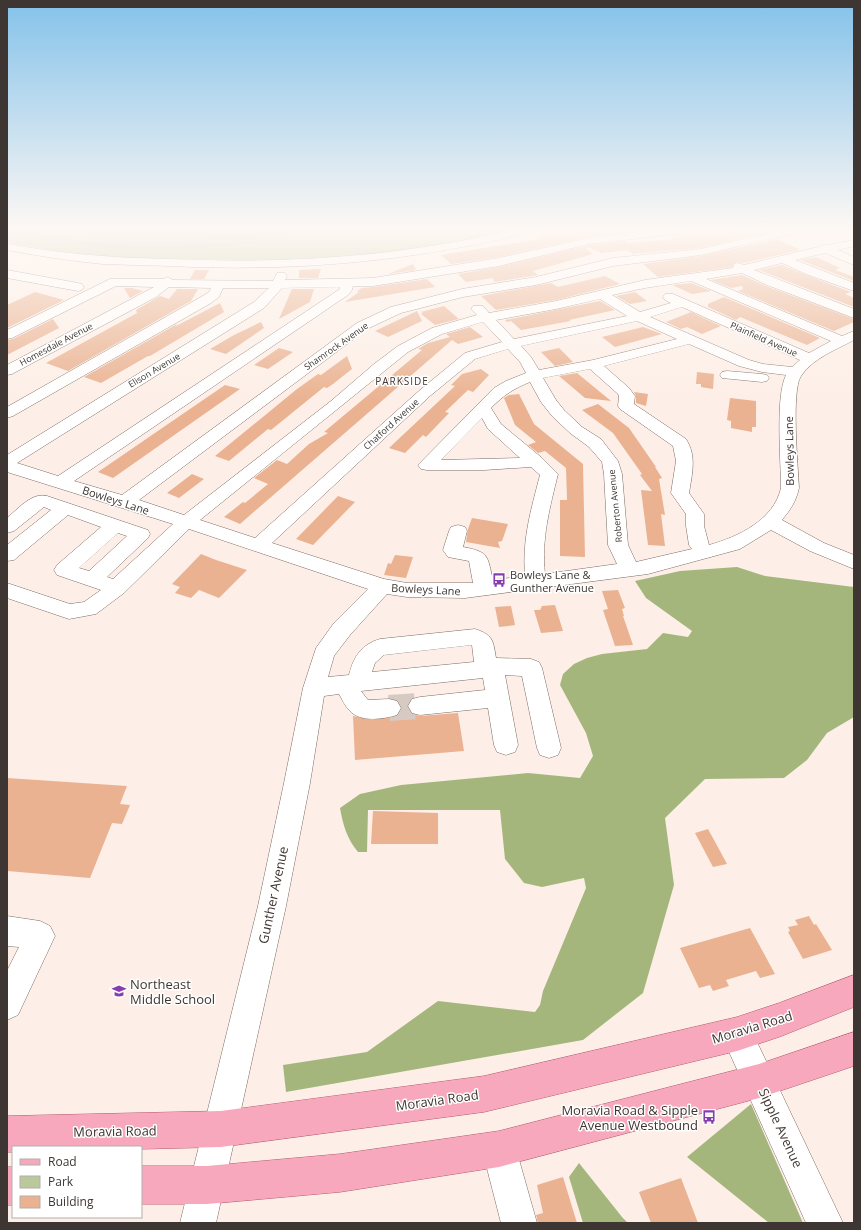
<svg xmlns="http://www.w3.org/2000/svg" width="861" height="1230" viewBox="0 0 861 1230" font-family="'Open Sans',sans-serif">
  <rect width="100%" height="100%" fill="#fdefe7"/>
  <path fill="#bac89b" d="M7 230H512C410 255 305 262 200 259 164 258 127 258 91 255 63 252 35 247 7 243Z"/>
  <g fill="#a5b67d">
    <polygon points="10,230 295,230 283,232 270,237 246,240 215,240 175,236 137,236 90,233 83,231 27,232"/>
    <path d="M737 567 765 576 854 587V717L827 733 807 760 784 778 705 779 665 818 674 885 643 993 583 1040 286 1092 283 1065 367 1052 438 1001 535 1012 540 1005 543 991 586 888 584 878 542 887 524 883 505 859 500 810H368L367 852H358C347 839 343 825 340 808L360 794 401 785 528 773 580 778 593 756 586 733 560 685 563 674 574 664 587 658 602 654 647 649 663 633 688 637 692 631 646 598 635 581 680 571Z"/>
    <polygon points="751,1104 803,1223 769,1223 687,1157"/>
    <polygon points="579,1163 622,1217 628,1223 583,1223 569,1177"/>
  </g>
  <g fill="#eab291">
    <polygon points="568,230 614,230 617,233 589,237 499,257 451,264 441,255 539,239 536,237"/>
    <polygon points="694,230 758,230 763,233 701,248 633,254 627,250 601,253 588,247 587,249 593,254 533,271 538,275 494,282 493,278 466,282 458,274 499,267 589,245 626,241 628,243 674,239 670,236 684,234"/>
    <polygon points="777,239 800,250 744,263 738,262 734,263 732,267 658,277 643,264 701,256"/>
    <polygon points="816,257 840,268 835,270 854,277 854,281 800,260"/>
    <polygon points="413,264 416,270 388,274"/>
    <polygon points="782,265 806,275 851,292 845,294 854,298 854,307 759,270"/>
    <polygon points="321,269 318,278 299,278 299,270"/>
    <polygon points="195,270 209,270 204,279 190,279"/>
    <polygon points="742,275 766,286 854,319 854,322 834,331 738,291 743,289 742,286 731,288 711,280"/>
    <polygon points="605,276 620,284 556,300 496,310 481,296 551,283 558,287"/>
    <polygon points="427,279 435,287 345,302 359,292 357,291 362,288 373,287"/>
    <polygon points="691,283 711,291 692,294 672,285"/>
    <polygon points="124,288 132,288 143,291 130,298"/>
    <polygon points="177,289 198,289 191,301 68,371 46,363 137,313 136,310 160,296 169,299"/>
    <polygon points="292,289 314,289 310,302 279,319"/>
    <polygon points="35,292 64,300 7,328 7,305"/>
    <polygon points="635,292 647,301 630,304 616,296"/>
    <polygon points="724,297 820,338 807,345 740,317 736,320 708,307 708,304"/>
    <polygon points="600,301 615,310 569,320 571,321 521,330 511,321 507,322 505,320"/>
    <polygon points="220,303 224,312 150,356 148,356 101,383 84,377 177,324 176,326"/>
    <polygon points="444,306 459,319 435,325 421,314 423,313 421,312"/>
    <polygon points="417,311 422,321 388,337 375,331"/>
    <polygon points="691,312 721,326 702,334 687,327 681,329 666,322"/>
    <polygon points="53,319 59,328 7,355 7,340 13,339"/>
    <polygon points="261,322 264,328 226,354 210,349 234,335"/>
    <polygon points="470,327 483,337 458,344 452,340 240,524 224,517 243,502 245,503 268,484 254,478 277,460 287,464 309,444 328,433 324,432 422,350 418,349 428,343 450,337 446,334"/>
    <polygon points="643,327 662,334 615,347 602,337"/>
    <polygon points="279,348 293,352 268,369 254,365"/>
    <polygon points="559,348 573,362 555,366 541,352"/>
    <polygon points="347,356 352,369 333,384 327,388 324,387 271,430 268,429 229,461 215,456 297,389 318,374 321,375"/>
    <polygon points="481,369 489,375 473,392 468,390 445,412 449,413 426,437 423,435 405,453 389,448 455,386 451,385 462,374"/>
    <polygon points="697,372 714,374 713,389 701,387 701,384 696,384"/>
    <polygon points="577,373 588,382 611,401 585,398 559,376"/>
    <polygon points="225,385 240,389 113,478 98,472"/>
    <polygon points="634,392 648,394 646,406 636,403 636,396"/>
    <polygon points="519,394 534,424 583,464 585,557 560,556 560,500 567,500 566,468 545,451 538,453 528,445 536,442 515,425 504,398 509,395"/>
    <polygon points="730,398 756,401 756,427 752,427 752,432 731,428 731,421 727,420"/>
    <polygon points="598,404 629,428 656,467 655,467 662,478 659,479 665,515 661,514 665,546 648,545 641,490 652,491 640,475 642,474 613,433 582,410"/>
    <polygon points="192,474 204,479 179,498 167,493"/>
    <polygon points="338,496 355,502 313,545 296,539"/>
    <polygon points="472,518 508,524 502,541 498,542 500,548 466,542 468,529"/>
    <polygon points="201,554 216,560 247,570 219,598 199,590 191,598 175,593 180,587 172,584"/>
    <polygon points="395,555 413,557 406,578 384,575 388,563 391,564"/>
    <polygon points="618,590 625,608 622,609 624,616 623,616 633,645 615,646 603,610 608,609 602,591"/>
    <polygon points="555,605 563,631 541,633 534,610 540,610 542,606"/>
    <polygon points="511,606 515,625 499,627 495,607"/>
    <polygon points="415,697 411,698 407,705 412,714 420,716 458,713 464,751 355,760 353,716 372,720 397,716 402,707 398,700 393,699"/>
    <polygon points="7,778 127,786 120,804 130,805 122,824 112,823 90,878 7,871"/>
    <polygon points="373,811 438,813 438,844 371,844"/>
    <polygon points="708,829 720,851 727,864 713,867 695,833"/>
    <polygon points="809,916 814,925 816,924 832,950 803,959 788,932 790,931 788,927 798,925 795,920"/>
    <polygon points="750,928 775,974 760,978 756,971 726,980 729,986 713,991 710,985 699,988 680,948"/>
    <polygon points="563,1177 577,1223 538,1223 536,1215 543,1213 537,1185"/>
    <polygon points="681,1178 698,1223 651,1223 639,1192"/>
  </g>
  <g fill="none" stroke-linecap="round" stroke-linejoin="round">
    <polyline stroke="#d7cac3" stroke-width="26" stroke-dasharray="26 13" stroke-linecap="butt" points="389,708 420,706"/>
    <defs>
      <g id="minor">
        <path d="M512 230H531L530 232C412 262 291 272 170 266 147 265 125 265 103 264 71 261 39 256 7 250V244C39 249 71 254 103 256 125 258 147 258 170 259 285 264 400 257 512 230Z"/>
        <path d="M655 230H689L684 233 589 244 499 266 373 286H353L352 290 348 295 74 481 122 495 357 323 391 307 462 289 536 277 613 258 701 249 781 230H800L799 232 701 255 613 266 536 285 463 297 401 313 367 329 139 500 184 515 331 401 374 364 398 346 432 328 477 315 471 309 473 306H483L489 313 556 301 645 280 733 268 734 264 738 263 744 265 818 247 823 245H827L854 240V246L838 250 854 257V265L825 253 795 260 854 283V291L806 274 782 263 754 270 854 309V318L767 285 742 273 706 279 842 336 854 331V340C836 350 813 358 801 376 791 391 798 466 799 488 796 502 790 510 782 520L824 543 854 555V569L810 551 771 530 740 549 648 574 465 598 407 597 387 594 350 635 334 656 328 677 349 675C353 657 362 644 380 639L475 629C493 635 493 640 496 658L531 659 539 662 542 668 561 748 558 755 549 758 540 755 537 748 522 676 505 675 518 745 515 752 506 755 497 752 494 745 488 708 420 715 412 713 408 706 412 699 420 697 485 690 483 678 361 691 368 700 389 699 397 701 401 708 397 715C383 719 360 723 349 710 345 706 342 699 339 694L324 696 310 783 286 906 216 1223H180L258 906 284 783 303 688 316 648 334 623 368 589 189 529 124 593 96 614 69 619 7 598V583L70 604 84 602 101 590 57 575 54 570 57 565 101 527 68 515 14 560 7 561V545L51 510 44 507 14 531 7 533V518C18 509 32 492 47 496L148 530 150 534 148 538 107 577 113 579 173 524 7 472V455L254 302 269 288H223L219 297 211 303 13 416 7 418V407L201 297 209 292 211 288 169 287 156 297 12 374 7 375V365L154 287 116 286 12 338 7 339V330L110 279H163L168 277 173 280 273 281 277 273H285L287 276 285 280 373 278 499 258 589 238ZM691 281 831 341 809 353 673 294H665L663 297 665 300 671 303 640 312 612 295 645 288ZM340 287V289L58 476 17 463 264 308 282 288ZM600 299 627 316 514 339 496 320 556 309ZM682 307 800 360 792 367 763 364 749 360 650 317ZM637 321 677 339 593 360 539 370 531 357 521 346ZM483 322 502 342 465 353 420 390 255 538 200 520 408 352 442 334ZM689 344 739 366 762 372 786 375C775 397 781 461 781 488 774 520 738 537 709 545L704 526V514L689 493C692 474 697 456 686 439L634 404 635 396 629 388 604 366ZM508 349 520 362 526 373 506 381 494 388 418 465 421 469 427 470H484L531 467 540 475C531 510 522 539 525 576L493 580C487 556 490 552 463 547L467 531 465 527 458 525 451 527 449 531 443 550 448 557 469 561 473 583H407L384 579 272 543 430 396 475 359ZM590 369 618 394 619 396 618 406 620 409 673 446 676 461 671 493 686 514V526L689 545 692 549 636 562 628 545 622 474 618 461 601 439 582 427 564 410 556 400 543 378ZM530 382 541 402 552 416 570 433 589 447 602 462 604 474 608 545 617 564 545 574C541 539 550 507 558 474L542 458 501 424 491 408C504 395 513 389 530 382ZM482 418 488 429 520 458 441 460ZM118 533 127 536 89 571 79 568ZM472 645 474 662 372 672 375 663 384 655Z"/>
        <polygon points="7,270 78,283 82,284 84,287 82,290 78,291 7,278"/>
        <polygon points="727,371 762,374 767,375 769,378 767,381 762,382 722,378 720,375 722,372"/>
        <polygon points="7,916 40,921 50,926 55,936 18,1015 7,1020 7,971 19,947 7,946"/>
        <polygon points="737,1018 748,1023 843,1223 806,1223 721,1034 726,1023"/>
        <polygon points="499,1132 511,1137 516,1149 537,1223 501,1223 482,1149 487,1137"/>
      </g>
      <g id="major">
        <polygon points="854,975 854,1007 779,1037 737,1051 484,1112 221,1147 141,1149 141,1147 13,1147 13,1152 7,1152 7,1116 221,1111 484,1076 737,1017 779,1003"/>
        <polygon points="854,1032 854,1066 759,1098 499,1167 340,1192 207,1204 141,1204 141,1166 207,1166 340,1154 499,1131 759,1064"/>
        <rect x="7" y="1167" width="6" height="38"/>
      </g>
    </defs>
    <use href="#minor" stroke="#7c6c64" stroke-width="1"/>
    <use href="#major" stroke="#b45a70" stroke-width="1"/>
    <polyline stroke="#aca19b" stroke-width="1.5" stroke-dasharray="1 1" stroke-linecap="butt" points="7,231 104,246 165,248 258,242 289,231 309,230"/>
    <use href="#minor" fill="#fff" fill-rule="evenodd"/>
    <use href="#major" fill="#f8a8bd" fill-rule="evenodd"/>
  </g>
  <linearGradient id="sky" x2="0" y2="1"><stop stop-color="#84c2ea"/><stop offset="0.57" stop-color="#fef8f4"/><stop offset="1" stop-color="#fef8f4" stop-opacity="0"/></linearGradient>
  <rect width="861" height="402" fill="url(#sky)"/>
  <defs>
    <symbol id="bus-bare" viewBox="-9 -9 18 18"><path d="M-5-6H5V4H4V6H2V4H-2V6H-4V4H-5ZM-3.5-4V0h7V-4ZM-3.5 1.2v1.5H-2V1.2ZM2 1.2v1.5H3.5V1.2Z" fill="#863daf" stroke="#fff" stroke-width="2.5" paint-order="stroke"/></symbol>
    <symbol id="school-bare" viewBox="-9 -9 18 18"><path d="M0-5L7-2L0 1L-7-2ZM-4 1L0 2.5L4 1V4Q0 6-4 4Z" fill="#863daf" stroke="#fff" stroke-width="2.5" paint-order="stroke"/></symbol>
  </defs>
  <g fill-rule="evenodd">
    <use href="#bus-bare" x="489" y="570" width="20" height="20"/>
    <use href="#school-bare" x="109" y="981" width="20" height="20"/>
    <use href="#bus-bare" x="699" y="1107" width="20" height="20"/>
  </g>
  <g text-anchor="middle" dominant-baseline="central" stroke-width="3" stroke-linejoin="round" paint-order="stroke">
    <g font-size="9" fill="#3d3632" stroke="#fff">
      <text transform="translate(764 339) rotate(24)">Plainfield Avenue</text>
      <text transform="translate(56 344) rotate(-28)">Homesdale Avenue</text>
      <text transform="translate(336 346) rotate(-35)">Shamrock Avenue</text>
      <text transform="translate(154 370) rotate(-31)">Elison Avenue</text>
      <text transform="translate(391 424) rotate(-42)">Chatford Avenue</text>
      <text transform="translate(615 506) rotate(-96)">Roberton Avenue</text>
    </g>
    <g font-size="10" letter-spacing="1" fill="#3d3632" stroke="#fff">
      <text x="402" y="381">PARKSIDE</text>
    </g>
    <g font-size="11" fill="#3d3632" stroke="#fff">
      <text transform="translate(789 451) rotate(-91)">Bowleys Lane</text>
      <text transform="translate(116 500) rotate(18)">Bowleys Lane</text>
      <text transform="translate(426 589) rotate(3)">Bowleys Lane</text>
    </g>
    <g font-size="11" fill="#3d3632" stroke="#fff" text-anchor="start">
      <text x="510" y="574">Bowleys Lane &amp;<tspan x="510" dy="13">Gunther Avenue</tspan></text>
    </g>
    <g font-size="13" fill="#3d3632" stroke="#fff">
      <text transform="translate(273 895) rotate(-78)">Gunther Avenue</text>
      <text transform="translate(752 1027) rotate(-17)">Moravia Road</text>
      <text transform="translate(437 1100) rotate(-8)">Moravia Road</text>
      <text transform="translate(781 1128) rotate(65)">Sipple Avenue</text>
      <text transform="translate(115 1131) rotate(-1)">Moravia Road</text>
    </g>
    <g font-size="13" fill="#3d3632" stroke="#fff" text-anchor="start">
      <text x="130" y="984">Northeast<tspan x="130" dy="15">Middle School</tspan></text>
      <text x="698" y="1110" text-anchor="end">Moravia Road &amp; Sipple<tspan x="698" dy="15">Avenue Westbound</tspan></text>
    </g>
  </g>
  <rect width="861" height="1230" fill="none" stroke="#3d3632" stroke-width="16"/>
  <rect x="12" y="1146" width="130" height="72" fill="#ffffff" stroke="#b1afad"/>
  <rect x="20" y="1159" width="20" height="6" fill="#f8a8bd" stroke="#b1afad"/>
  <text x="48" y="1166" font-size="12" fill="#3d3632">Road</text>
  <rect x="20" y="1176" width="20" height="12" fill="#bac89b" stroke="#b1afad"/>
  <text x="48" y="1186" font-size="12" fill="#3d3632">Park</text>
  <rect x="20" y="1196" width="20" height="12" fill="#eab291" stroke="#b1afad"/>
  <text x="48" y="1206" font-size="12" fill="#3d3632">Building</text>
</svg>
